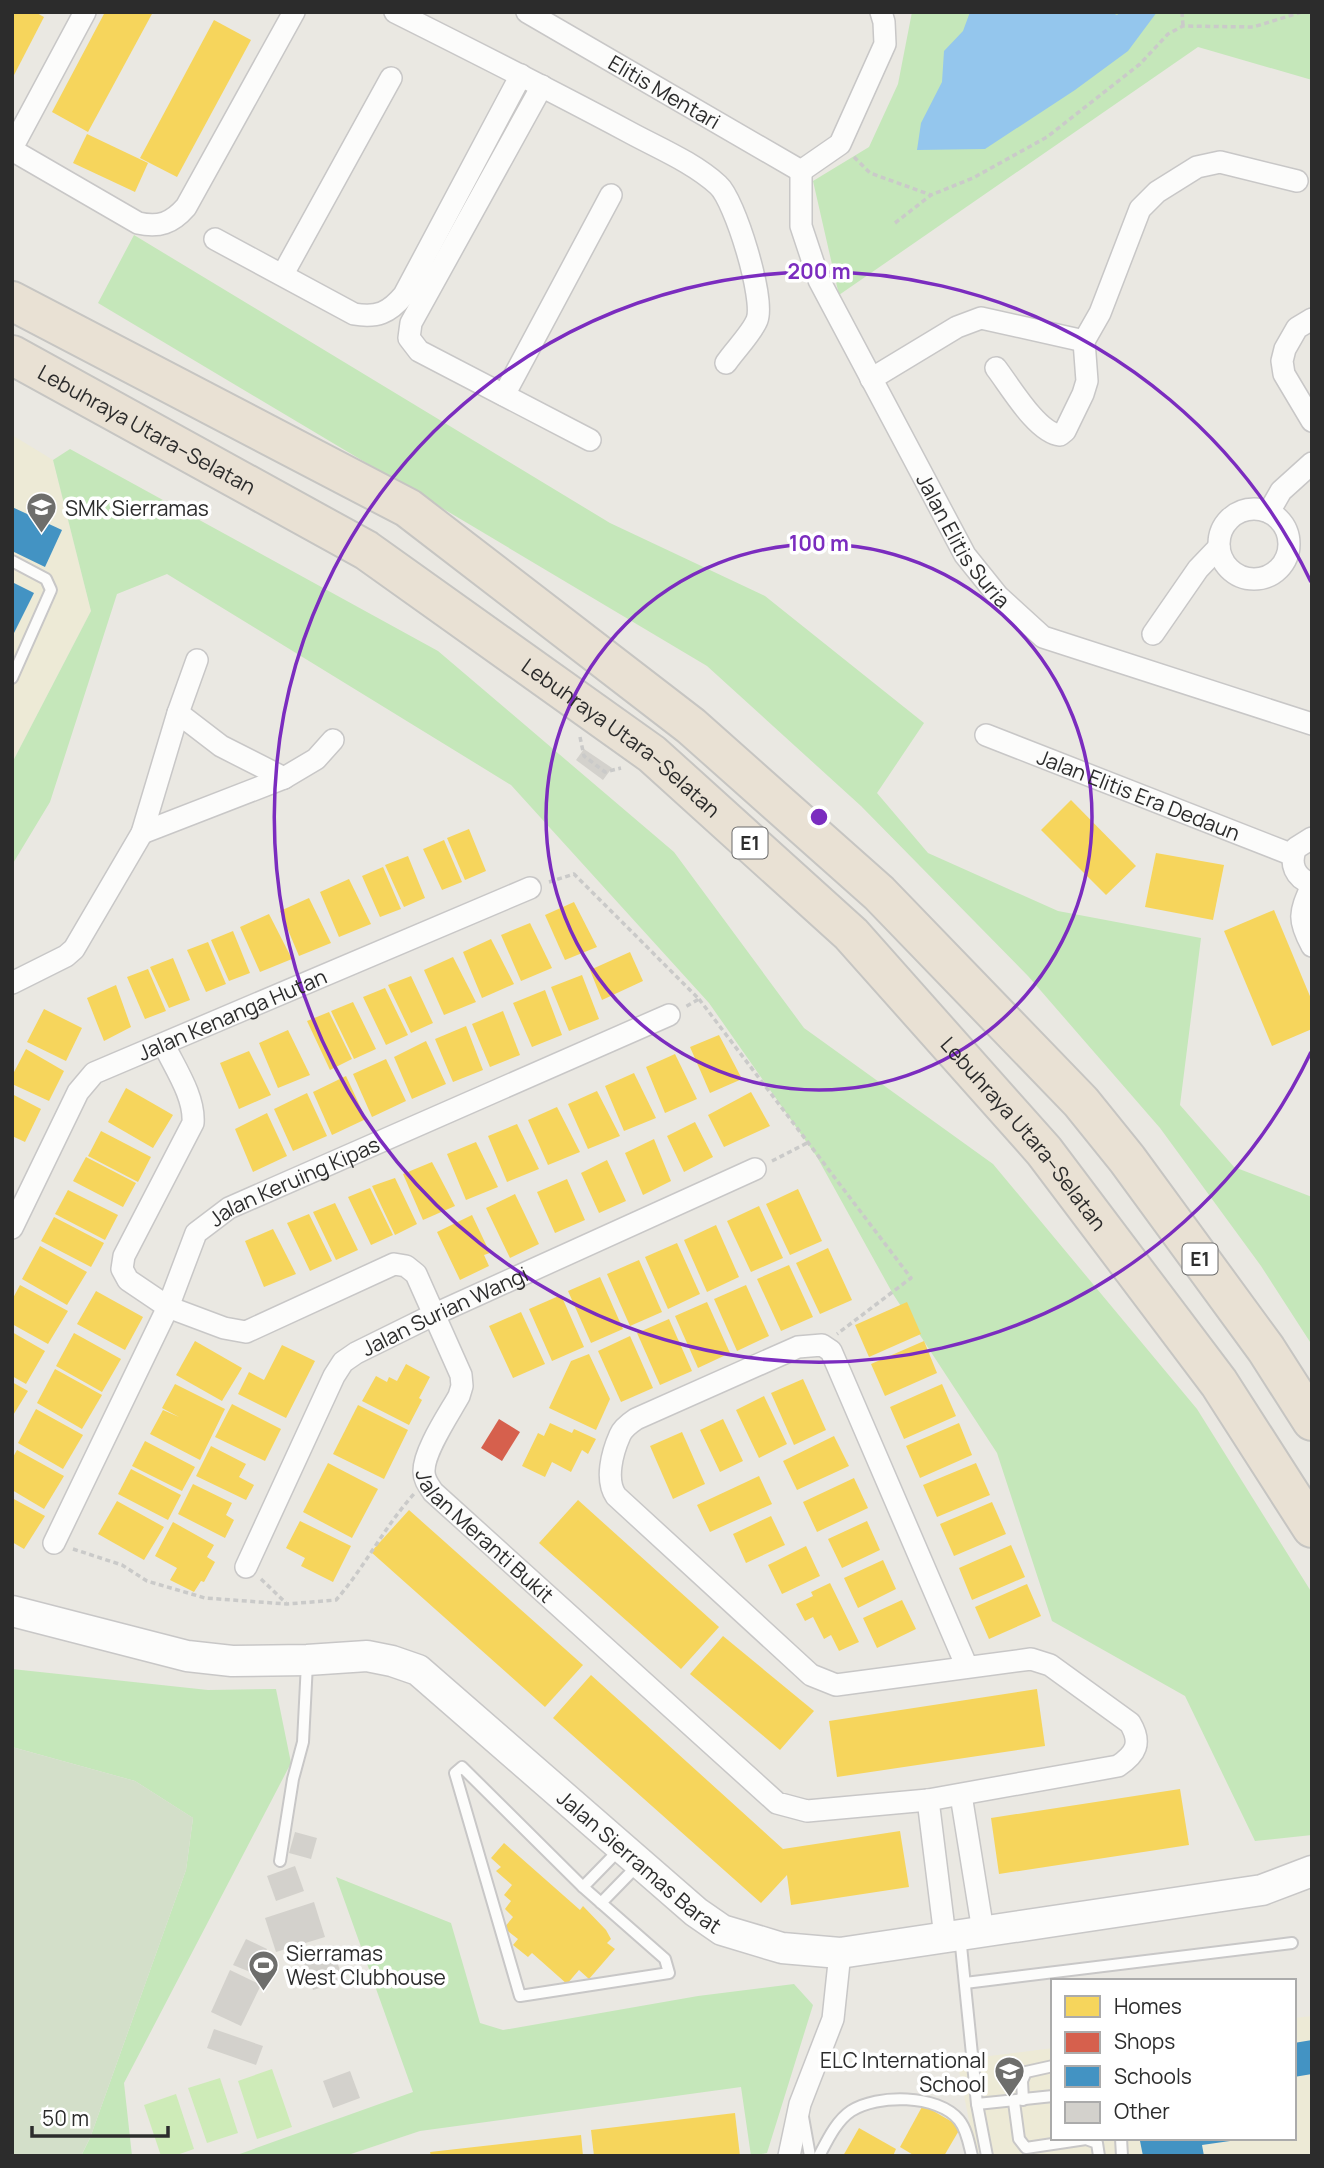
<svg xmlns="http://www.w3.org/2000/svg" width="1324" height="2168" viewBox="0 0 1324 2168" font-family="Manrope,sans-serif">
  <rect width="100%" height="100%" fill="#eae8e2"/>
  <g fill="#edead6">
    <polygon points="12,435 53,460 91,611 12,763"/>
    <polygon points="1312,2016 1312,2156 976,2156 957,2060 1053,2048 1053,2138 1294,2138 1294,2018"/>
  </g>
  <g fill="#c5e7ba">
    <polygon points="912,12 1312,12 1312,80 1198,47 839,295 813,181 869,147 898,84"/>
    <polygon points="134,235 610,523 765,596 924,723 877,793 928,853 1058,911 1201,938 1180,1105 1234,1167 1312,1197 1312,1345 1261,1266 1160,1128 1028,976 861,806 707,666 98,303"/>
    <polygon points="70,449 438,651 674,852 804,1028 993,1164 1197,1409 1312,1593 1312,1835 1255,1841 1185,1696 1052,1621 997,1453 893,1294 817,1157 709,1003 511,785 167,574 117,594 50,802 12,865 12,763 91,611 53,460"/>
    <polygon points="12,1669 208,1690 276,1689 291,1763 124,2083 132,2156 81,2156 90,2138 186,1870 193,1818 135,1781 12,1747"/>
    <polygon points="336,1877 451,1923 480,2023 503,2030 698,1996 794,1984 813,2005 767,2153 751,2156 741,2087 420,2131 345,2156 234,2156 413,2092"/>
  </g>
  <polygon fill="#d3dfc9" points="12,1747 135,1781 193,1818 186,1870 90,2138 81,2156 12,2156"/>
  <g fill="#ceebb8">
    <polygon points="272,2069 292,2127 257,2139 238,2081"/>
    <polygon points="220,2078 238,2133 207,2143 188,2088"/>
    <polygon points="176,2094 194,2149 174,2156 161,2156 144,2105"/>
  </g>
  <polygon fill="#94c6ed" points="970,12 1110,12 1117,15 1121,12 1157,12 1128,51 1075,90 985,149 917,150 921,123 942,82 944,51 963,31"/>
  <g fill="#f6d55c">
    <polygon points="12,12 35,12 44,17 12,79"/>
    <polygon points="105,12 153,12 88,132 52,112"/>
    <polygon points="214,20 251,40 177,177 140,158"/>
    <polygon points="87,134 148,163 135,192 73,163"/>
    <polygon points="1071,800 1136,866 1106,895 1041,830"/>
    <polygon points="469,829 486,871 465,880 447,838"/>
    <polygon points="444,840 462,882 442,890 423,849"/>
    <polygon points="1156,853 1224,865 1213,920 1145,907"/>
    <polygon points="408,856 425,898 404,907 385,865"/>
    <polygon points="383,867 401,909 380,917 362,876"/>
    <polygon points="349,879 371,924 339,937 320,892"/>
    <polygon points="309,898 331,943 299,956 280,911"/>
    <polygon points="574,902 597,947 565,960 545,915"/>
    <polygon points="1274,910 1312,1001 1312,1029 1272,1046 1224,931"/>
    <polygon points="269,914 292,959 260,972 240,927"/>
    <polygon points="530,923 552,968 521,981 501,935"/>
    <polygon points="233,931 250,973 229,981 211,940"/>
    <polygon points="491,939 514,984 482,998 463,952"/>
    <polygon points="208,942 226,984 206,992 187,950"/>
    <polygon points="630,952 643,981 602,1000 590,970"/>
    <polygon points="453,957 476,1002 444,1015 424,970"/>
    <polygon points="173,958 190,1000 169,1008 150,967"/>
    <polygon points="148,969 166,1011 145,1019 127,977"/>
    <polygon points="582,975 599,1019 569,1031 551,987"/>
    <polygon points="411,976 433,1023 411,1033 388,985"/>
    <polygon points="116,985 131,1027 104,1041 87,998"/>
    <polygon points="385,988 408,1035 386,1045 363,997"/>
    <polygon points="545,990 562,1035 532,1047 513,1003"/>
    <polygon points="353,1002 376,1049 354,1059 331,1011"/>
    <polygon points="44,1009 82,1028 66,1061 27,1042"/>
    <polygon points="503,1011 520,1055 490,1067 472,1024"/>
    <polygon points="329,1012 352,1059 330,1070 307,1021"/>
    <polygon points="466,1026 483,1070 453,1082 435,1039"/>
    <polygon points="288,1030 310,1075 278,1088 259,1043"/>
    <polygon points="719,1035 742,1079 710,1093 690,1047"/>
    <polygon points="426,1041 446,1084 412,1099 394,1057"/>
    <polygon points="26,1049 64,1071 49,1101 12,1084 12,1076"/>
    <polygon points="249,1051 271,1095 239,1109 220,1063"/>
    <polygon points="675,1054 697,1099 665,1113 646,1067"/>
    <polygon points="386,1059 406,1101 372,1117 353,1074"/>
    <polygon points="634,1073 656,1118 624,1131 605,1086"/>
    <polygon points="346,1076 366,1119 332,1135 313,1092"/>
    <polygon points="126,1088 173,1115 153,1148 108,1122"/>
    <polygon points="597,1091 620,1136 588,1149 568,1104"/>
    <polygon points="751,1092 770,1126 724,1147 708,1115"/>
    <polygon points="307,1093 327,1136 293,1151 274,1109"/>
    <polygon points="12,1094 41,1109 25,1142 12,1136"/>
    <polygon points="557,1107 580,1152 548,1165 528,1120"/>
    <polygon points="267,1113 287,1156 253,1172 235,1129"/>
    <polygon points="695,1122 713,1157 684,1172 667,1136"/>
    <polygon points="517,1124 539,1169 507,1182 488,1136"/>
    <polygon points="101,1131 151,1157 138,1182 88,1156"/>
    <polygon points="654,1139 671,1181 643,1195 625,1153"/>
    <polygon points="476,1142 498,1187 466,1200 447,1154"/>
    <polygon points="86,1157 136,1183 123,1207 73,1181"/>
    <polygon points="607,1160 626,1201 599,1213 581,1173"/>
    <polygon points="432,1162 455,1206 423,1220 403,1174"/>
    <polygon points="395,1178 417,1224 395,1235 372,1186"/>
    <polygon points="567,1179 585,1220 555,1233 537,1192"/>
    <polygon points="370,1188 393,1235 371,1245 348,1197"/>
    <polygon points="798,1189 822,1241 790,1255 766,1204"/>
    <polygon points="68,1190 118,1215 105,1240 55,1214"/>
    <polygon points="515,1194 539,1244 510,1258 486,1208"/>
    <polygon points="335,1203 358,1250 336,1260 313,1212"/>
    <polygon points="759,1206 783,1258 751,1272 727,1221"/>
    <polygon points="309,1214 332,1261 310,1271 287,1223"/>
    <polygon points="472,1215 490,1253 484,1255 489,1266 460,1280 437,1232"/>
    <polygon points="54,1217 104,1243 91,1267 41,1241"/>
    <polygon points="716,1225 739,1277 707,1292 684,1240"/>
    <polygon points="273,1229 296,1274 264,1287 245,1241"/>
    <polygon points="677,1243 700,1294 668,1309 645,1257"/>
    <polygon points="40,1246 87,1272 67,1305 22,1279"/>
    <polygon points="828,1248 852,1300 820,1314 796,1263"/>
    <polygon points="639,1260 662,1312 630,1326 607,1274"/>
    <polygon points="789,1265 813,1317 781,1331 757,1279"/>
    <polygon points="600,1277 623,1329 591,1343 568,1291"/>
    <polygon points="20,1285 68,1311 48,1344 12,1324 12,1300"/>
    <polygon points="746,1285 769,1336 737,1351 714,1299"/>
    <polygon points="96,1291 143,1317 125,1350 77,1324"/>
    <polygon points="561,1295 584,1347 552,1361 529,1309"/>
    <polygon points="707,1302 730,1353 698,1368 675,1316"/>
    <polygon points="907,1302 921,1334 869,1357 855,1325"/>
    <polygon points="521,1312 545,1364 513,1378 489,1326"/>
    <polygon points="669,1319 692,1371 660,1385 637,1333"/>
    <polygon points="12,1332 45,1351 26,1384 12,1376"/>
    <polygon points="74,1333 121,1359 102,1392 56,1366"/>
    <polygon points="630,1336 653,1388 621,1402 598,1351"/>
    <polygon points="195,1341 242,1368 222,1401 176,1375"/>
    <polygon points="924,1341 937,1373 885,1396 871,1364"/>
    <polygon points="282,1345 315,1361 286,1418 238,1394 249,1372 264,1380"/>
    <polygon points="589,1354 610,1399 596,1430 549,1408 571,1361"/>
    <polygon points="406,1364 430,1377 419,1398 422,1400 409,1425 362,1401 376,1376 387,1382 389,1377 397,1381"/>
    <polygon points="55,1369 102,1395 82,1429 37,1403"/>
    <polygon points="803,1379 826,1430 794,1445 771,1393"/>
    <polygon points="12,1382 28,1391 12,1417"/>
    <polygon points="175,1384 225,1409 200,1460 150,1434 163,1410 179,1417 162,1408"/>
    <polygon points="942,1384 956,1416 904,1439 890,1407"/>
    <polygon points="764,1396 787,1444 759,1458 736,1410"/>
    <polygon points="232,1404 281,1429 265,1461 215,1437"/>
    <polygon points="358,1405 408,1430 384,1479 333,1454"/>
    <polygon points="36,1409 83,1435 63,1469 18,1443"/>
    <polygon points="723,1419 743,1461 720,1472 700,1430"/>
    <polygon points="550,1423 572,1433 574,1429 596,1439 588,1454 582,1450 571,1472 552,1462 545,1477 522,1466 538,1433 544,1436"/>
    <polygon points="959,1423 972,1455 920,1478 906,1446"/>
    <polygon points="682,1432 705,1484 673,1499 650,1446"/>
    <polygon points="834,1436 849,1466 797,1490 783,1461"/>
    <polygon points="145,1441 195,1467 182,1491 132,1466"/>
    <polygon points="211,1446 246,1464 239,1477 254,1485 246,1500 196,1476"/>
    <polygon points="17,1450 64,1476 44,1509 12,1490 12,1459"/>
    <polygon points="328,1463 378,1489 352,1538 303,1512"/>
    <polygon points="976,1463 990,1495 937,1517 923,1485"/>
    <polygon points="131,1469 181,1495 168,1520 118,1494"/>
    <polygon points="759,1476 772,1504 710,1532 697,1505"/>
    <polygon points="854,1478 868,1508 817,1532 803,1502"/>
    <polygon points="193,1484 232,1503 226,1515 234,1520 225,1538 178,1514"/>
    <polygon points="12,1498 45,1516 24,1549 12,1542"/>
    <polygon points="578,1500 719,1627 681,1669 539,1543"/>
    <polygon points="117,1501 164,1527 144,1560 98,1534"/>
    <polygon points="992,1502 1006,1534 954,1556 940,1524"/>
    <polygon points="409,1510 583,1665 545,1707 371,1552"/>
    <polygon points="771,1516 785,1545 746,1563 733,1534"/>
    <polygon points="300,1521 351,1546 333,1582 301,1566 305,1558 286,1548"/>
    <polygon points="867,1521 880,1550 842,1568 828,1539"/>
    <polygon points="173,1522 214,1545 207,1557 215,1562 204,1582 201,1581 194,1592 170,1580 177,1568 155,1556"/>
    <polygon points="1011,1545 1025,1577 972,1600 959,1568"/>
    <polygon points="806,1546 820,1576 782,1594 768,1565"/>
    <polygon points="883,1560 896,1589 858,1608 844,1578"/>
    <polygon points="830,1583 859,1642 839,1651 831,1635 824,1639 813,1617 805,1621 796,1604 813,1596 811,1592"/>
    <polygon points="1027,1584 1041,1616 989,1639 975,1607"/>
    <polygon points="902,1600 916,1629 877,1648 863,1618"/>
    <polygon points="723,1636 814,1711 780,1750 690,1674"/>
    <polygon points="591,1675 783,1849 900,1831 909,1887 791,1905 787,1875 761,1903 553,1718"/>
    <polygon points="1037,1689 1045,1746 837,1777 829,1721"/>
    <polygon points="1180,1789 1189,1845 999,1874 991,1818"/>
    <polygon points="504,1843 580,1910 583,1906 606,1930 611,1939 607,1943 615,1949 589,1979 579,1970 567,1984 532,1953 528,1957 513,1945 518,1939 504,1928 513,1917 505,1909 511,1901 504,1895 512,1885 496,1871 501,1867 491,1858"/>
    <polygon points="923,2105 961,2127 944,2156 915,2156 900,2147"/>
    <polygon points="735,2113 740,2156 594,2156 591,2130"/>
    <polygon points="859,2128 896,2149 893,2156 843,2156"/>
    <polygon points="581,2135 583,2156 431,2156 430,2152"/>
  </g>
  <polygon fill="#d6604d" points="499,1419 520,1432 502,1461 481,1448"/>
  <g fill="#4393c3">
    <polygon points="12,507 62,530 45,567 12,551"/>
    <polygon points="12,582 34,593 12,637"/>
    <polygon points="1312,2040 1312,2074 1294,2077 1294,2043"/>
    <polygon points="1155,2138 1237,2138 1237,2140 1202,2145 1204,2156 1143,2156 1140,2141"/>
  </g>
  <g fill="#d3d1cc">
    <polygon points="584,749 612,768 603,780 576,760"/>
    <polygon points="295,1832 317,1838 311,1859 289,1853"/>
    <polygon points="295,1866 304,1891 276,1901 267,1876"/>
    <polygon points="314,1902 325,1937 276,1952 265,1918"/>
    <polygon points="246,1939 267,1949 255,1974 233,1965"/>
    <polygon points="334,1951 343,1981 313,1990 303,1960"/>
    <polygon points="230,1970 261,1985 241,2026 211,2012"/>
    <polygon points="214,2029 263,2046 256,2065 207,2048"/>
    <polygon points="350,2071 360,2098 333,2108 323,2081"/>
  </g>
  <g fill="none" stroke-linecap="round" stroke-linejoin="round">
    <defs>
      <g id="lane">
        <polyline points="12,561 46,579 51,590 12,678"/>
        <polygon points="462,1767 583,1887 665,1959 669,1973 520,1996 455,1773"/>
        <polyline points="280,1861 293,1779 303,1742 307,1663"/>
        <polyline points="583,1887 620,1849"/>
        <polyline points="601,1903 638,1865"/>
        <polyline points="960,1936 977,2104 987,2156"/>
        <polyline points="965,1983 1292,1943"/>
        <polyline points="1023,2100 1022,2081 1026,2072 1053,2066"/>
        <polyline points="1014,2102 1019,2139 1026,2148 1086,2139 1097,2143 1099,2156"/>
        <polyline points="977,2104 1053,2096"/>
        <polyline points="803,2117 810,2156"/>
        <polyline points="1121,2138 1122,2156"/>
        <path d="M819 2156C827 2141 836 2121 851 2111 877 2094 938 2094 959 2120 967 2130 969 2144 972 2156"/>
      </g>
      <g id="street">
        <path d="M395 12C473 51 550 90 627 131 656 147 693 162 718 185 735 200 765 299 757 320 752 333 734 351 726 363"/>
        <path id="s1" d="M527 12 801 171"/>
        <polyline points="542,86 411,323 409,338 419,351 590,440"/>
        <polyline points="12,148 85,12"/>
        <path d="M12 150 138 223C159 228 172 223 186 207L294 12"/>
        <path id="s2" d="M801 171V226L819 280 965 555 998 596 1043 637 1312 724"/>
        <polyline points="801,171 840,144 885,44 884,22 881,12"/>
        <path d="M215 239 354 314C377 318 389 313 404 295L521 75"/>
        <polyline points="283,274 391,78"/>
        <polyline points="1312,319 1297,328 1285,349 1282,361 1284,374 1312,421"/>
        <path d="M996 368C1010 386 1037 433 1060 435L1065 431 1083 394 1087 381 1084 341 1100 313 1140 209 1157 192 1197 167 1220 162 1297 181"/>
        <polyline points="871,379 957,327 981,318 1084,341"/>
        <polyline points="504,395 611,195"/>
        <circle cx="1254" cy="544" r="35"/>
        <polyline points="1269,512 1281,491 1312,463"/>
        <polyline points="1153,634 1198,569 1219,547"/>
        <polyline points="178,713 221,746 284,778"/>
        <path id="s3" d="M986 735 1293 855"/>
        <polyline points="142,833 284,778 316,759 333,740"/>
        <path d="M1312 838 1296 848C1289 864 1295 878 1312 884"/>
        <path d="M1312 885C1300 913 1297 918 1312 946"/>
        <polyline points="12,983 66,956 74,949 142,833 178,713 197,660"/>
        <path id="s4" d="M164 1045C175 1068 195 1097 193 1123L124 1256 122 1269 128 1280 168 1307 224 1328 246 1332 394 1264 406 1266 416 1274 461 1375 462 1386 459 1396C449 1414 423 1452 424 1472 424 1480 429 1486 433 1492L777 1803 807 1811 928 1800 1118 1766C1136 1754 1142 1743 1130 1723L1050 1665 1031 1659 836 1685 811 1675 616 1496C605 1480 612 1453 620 1435 623 1428 630 1423 636 1419L798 1347 822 1345 831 1351 967 1667"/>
        <path id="s5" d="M12 1228 78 1092 94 1073 530 888"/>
        <path id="s6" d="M54 1543 168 1307 196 1233 229 1208 669 1015"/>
        <path id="s7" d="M246 1567 334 1376 343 1362 356 1353 433 1315 755 1169"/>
        <polyline points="961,1795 983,1931"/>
        <polyline points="928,1800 945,1937"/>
        <polyline points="789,2156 800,2104 833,2019 840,1953"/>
      </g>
      <g id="secondary">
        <path id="s8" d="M12 1611 187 1656 232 1661 307 1660 367 1656 392 1661 418 1670 696 1912 722 1930 782 1948 840 1953 1262 1890 1312 1871"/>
      </g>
      <g id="highway">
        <polyline points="12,301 408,508 691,726 879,893 1081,1102 1127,1159 1266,1349 1312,1421"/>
        <path id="s9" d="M12 355 366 550 652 754 851 934 1044 1151 1219 1383 1312 1528"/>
      </g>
    </defs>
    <use href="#lane" stroke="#c8c7c7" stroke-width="14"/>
    <use href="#street" stroke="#c8c7c7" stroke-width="24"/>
    <use href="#secondary" stroke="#c8c7c7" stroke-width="33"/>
    <use href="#highway" stroke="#c6c5c2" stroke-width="42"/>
    <g stroke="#cacac9" stroke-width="3.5" stroke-dasharray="5 3.5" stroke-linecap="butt">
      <polyline points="1182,12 1183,26"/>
      <polyline points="854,157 870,173 931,195"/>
      <polyline points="895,223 931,195 973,178 1047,137 1140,64 1168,34 1183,26 1253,27 1302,12"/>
      <polyline points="580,737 584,756 605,772 621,768"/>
      <polyline points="549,882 574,874 699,999 685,1007"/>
      <polyline points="699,999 911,1278 837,1334"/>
      <polyline points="772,1161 807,1143"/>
      <path d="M73 1549 122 1565 147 1581 205 1598 287 1604 336 1600C365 1567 384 1527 414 1494"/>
      <polyline points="261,1579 286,1603"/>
    </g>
    <use href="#lane" stroke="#fcfcfb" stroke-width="10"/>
    <use href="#street" stroke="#fcfcfb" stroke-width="21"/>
    <use href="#secondary" stroke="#fcfcfb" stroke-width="30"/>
    <use href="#highway" stroke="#e9e1d4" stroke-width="38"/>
  </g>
  <g fill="none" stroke="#7b2cbf" stroke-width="3.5">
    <circle cx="819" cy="817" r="273"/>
    <path d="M1311 1052A545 545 0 1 1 1311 582"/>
  </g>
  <defs>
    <symbol id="school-pin" viewBox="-11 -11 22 30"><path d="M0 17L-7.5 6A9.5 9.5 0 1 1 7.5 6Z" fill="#6e6e6c" stroke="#fff"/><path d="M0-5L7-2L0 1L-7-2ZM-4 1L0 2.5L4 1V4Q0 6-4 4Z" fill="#fff"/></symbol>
    <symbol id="stadium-pin" viewBox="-11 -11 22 30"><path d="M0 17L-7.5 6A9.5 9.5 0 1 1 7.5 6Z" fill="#6e6e6c" stroke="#fff"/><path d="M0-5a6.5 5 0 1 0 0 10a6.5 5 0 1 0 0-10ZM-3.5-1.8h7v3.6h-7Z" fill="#fff"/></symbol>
  </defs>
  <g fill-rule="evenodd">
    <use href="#school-pin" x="24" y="490" width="35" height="47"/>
    <use href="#stadium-pin" x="246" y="1948" width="35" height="47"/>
    <use href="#school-pin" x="992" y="2054" width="35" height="47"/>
  </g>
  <g text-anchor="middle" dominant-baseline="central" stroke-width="7" stroke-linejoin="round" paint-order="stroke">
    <g fill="#fff" stroke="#6b6b6b" stroke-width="2">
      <rect x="732.5" y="827.5" width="35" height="31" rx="5"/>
      <rect x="1182.5" y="1243.5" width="35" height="31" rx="5"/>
    </g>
    <g font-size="19" font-weight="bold" fill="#2c2c2c">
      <text x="750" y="843">E1</text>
      <text x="1200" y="1259">E1</text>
    </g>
    <g font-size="21" fill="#2c2c2c" stroke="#fff">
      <text stroke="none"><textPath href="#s1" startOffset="159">Elitis Mentari</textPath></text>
      <text stroke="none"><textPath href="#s9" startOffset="154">Lebuhraya Utara–Selatan</textPath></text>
      <text stroke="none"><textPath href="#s2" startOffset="410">Jalan Elitis Suria</textPath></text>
      <text stroke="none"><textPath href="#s9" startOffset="721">Lebuhraya Utara–Selatan</textPath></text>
      <text stroke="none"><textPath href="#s3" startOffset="164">Jalan Elitis Era Dedaun</textPath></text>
      <text stroke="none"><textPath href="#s5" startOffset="326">Jalan Kenanga Hutan</textPath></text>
      <text stroke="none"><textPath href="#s9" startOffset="1288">Lebuhraya Utara–Selatan</textPath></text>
      <text stroke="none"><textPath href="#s6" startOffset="453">Jalan Keruing Kipas</textPath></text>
      <text stroke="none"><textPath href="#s7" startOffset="341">Jalan Surian Wangi</textPath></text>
      <text stroke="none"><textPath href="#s4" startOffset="884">Jalan Meranti Bukit</textPath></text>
      <text stroke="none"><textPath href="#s8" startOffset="707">Jalan Sierramas Barat</textPath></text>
    </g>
    <g font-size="21" fill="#2c2c2c" stroke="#fff" text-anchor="start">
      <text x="65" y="508">SMK Sierramas</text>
      <text x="286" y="1953">Sierramas<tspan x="286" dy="24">West Clubhouse</tspan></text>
      <text x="986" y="2060" text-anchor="end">ELC International<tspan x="986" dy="24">School</tspan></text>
    </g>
  </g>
  <circle cx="819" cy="817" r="10" fill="#7b2cbf" stroke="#fff" stroke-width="3.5"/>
  <g font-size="21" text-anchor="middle" font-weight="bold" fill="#7b2cbf" stroke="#fff" stroke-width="7" stroke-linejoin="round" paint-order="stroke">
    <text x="819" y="279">200 m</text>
    <text x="819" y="551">100 m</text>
  </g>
  <rect width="1324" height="2168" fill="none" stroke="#2c2c2c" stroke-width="28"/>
  <rect x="1051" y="1979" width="245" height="161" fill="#ffffff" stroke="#ababab" stroke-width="2"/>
  <rect x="1065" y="1996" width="35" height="21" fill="#f6d55c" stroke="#ababab" stroke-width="2"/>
  <text x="1114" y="2014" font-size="21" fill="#2c2c2c">Homes</text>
  <rect x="1065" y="2032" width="35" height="21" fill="#d6604d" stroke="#ababab" stroke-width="2"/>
  <text x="1114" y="2049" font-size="21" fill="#2c2c2c">Shops</text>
  <rect x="1065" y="2066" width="35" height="21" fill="#4393c3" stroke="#ababab" stroke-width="2"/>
  <text x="1114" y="2084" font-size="21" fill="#2c2c2c">Schools</text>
  <rect x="1065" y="2102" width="35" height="21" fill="#d3d1cc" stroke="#ababab" stroke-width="2"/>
  <text x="1114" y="2119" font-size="21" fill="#2c2c2c">Other</text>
  <path d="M32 2126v10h136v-10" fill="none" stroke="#2c2c2c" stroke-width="3.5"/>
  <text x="42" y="2126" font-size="21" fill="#2c2c2c" stroke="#ffffff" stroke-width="5" paint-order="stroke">50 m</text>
</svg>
